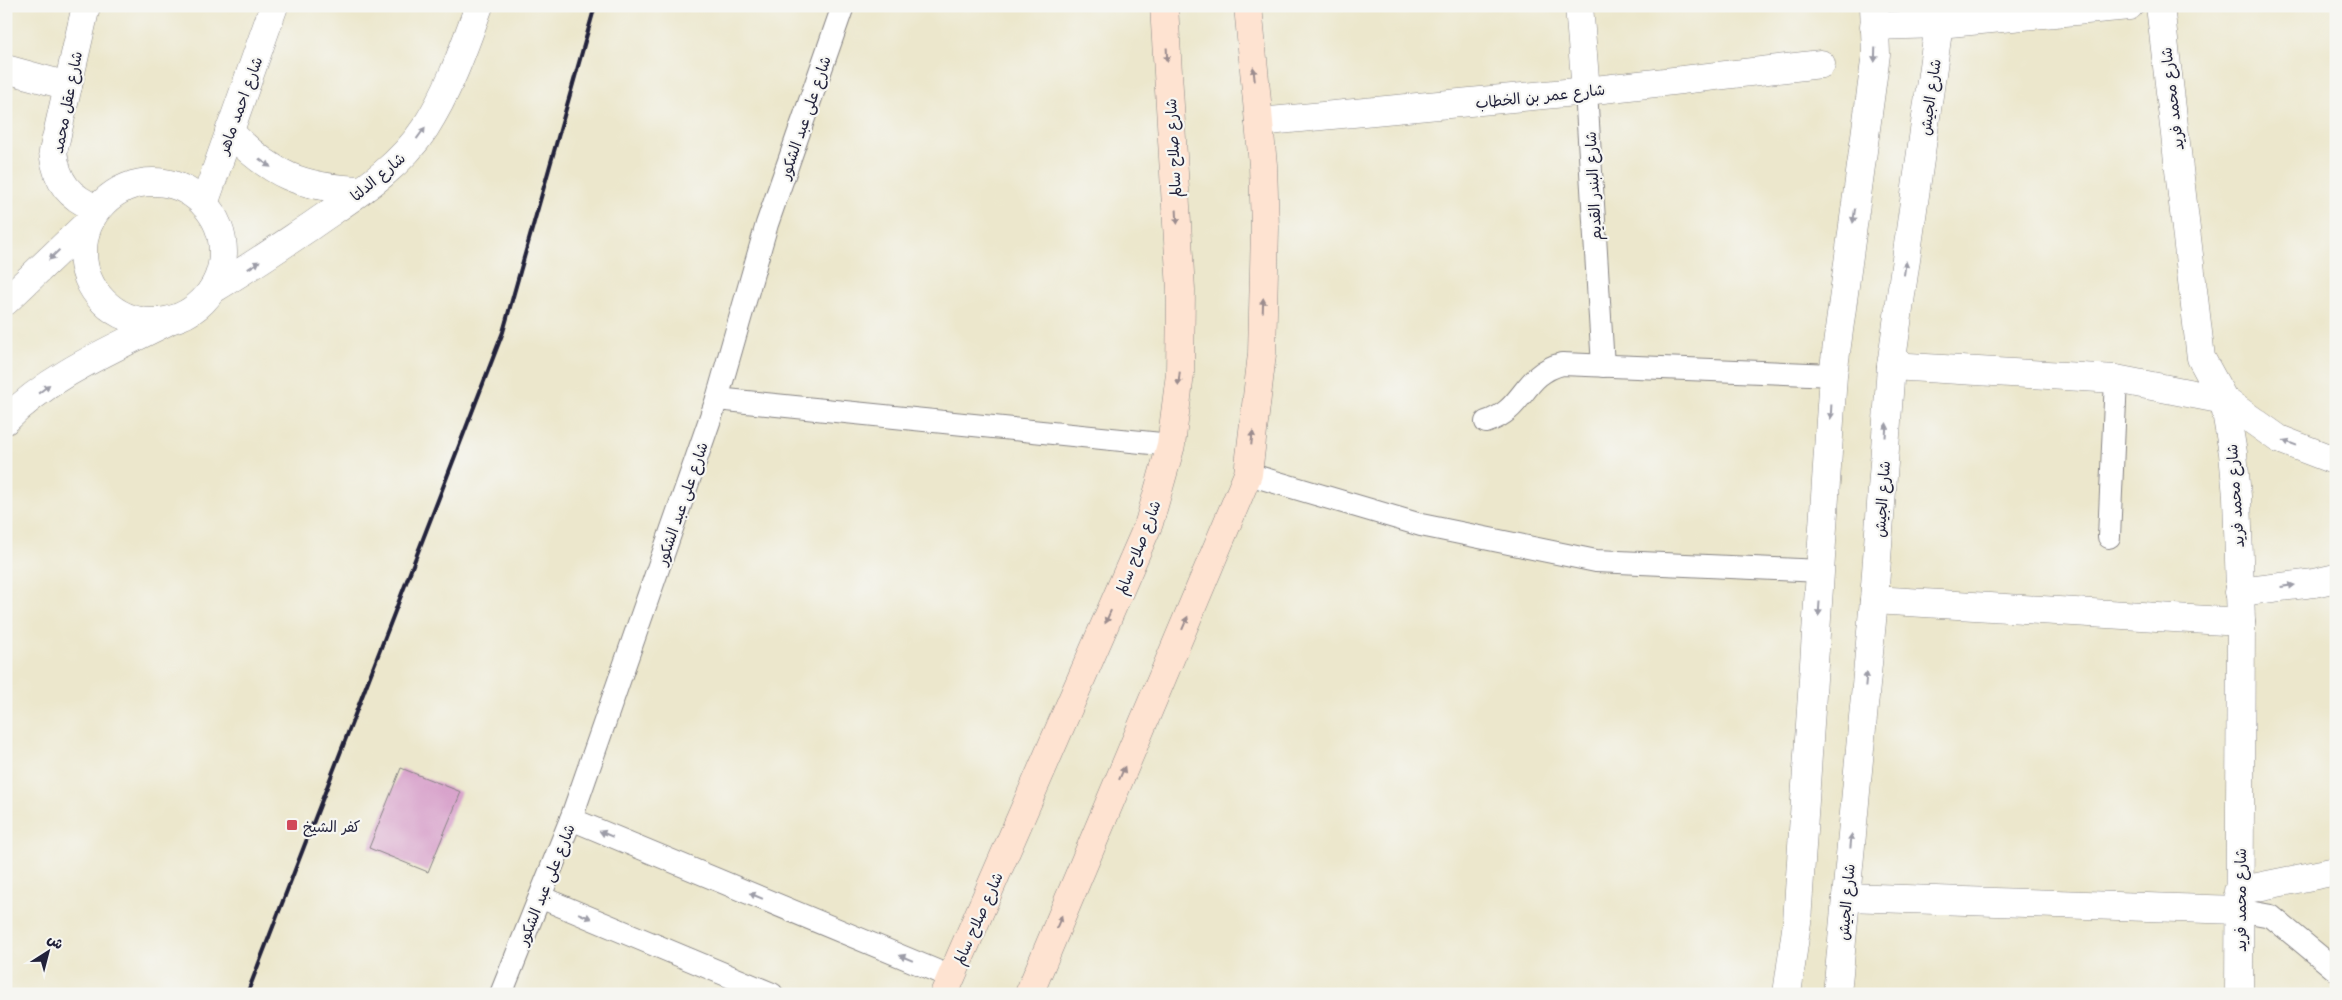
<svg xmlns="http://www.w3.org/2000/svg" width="2342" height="1000" viewBox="0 0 2342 1000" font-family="'Playpen Sans','Playpen Sans Arabic',sans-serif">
  <rect width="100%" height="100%" fill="#f6f6f2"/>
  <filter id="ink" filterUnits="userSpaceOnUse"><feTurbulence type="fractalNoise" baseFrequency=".02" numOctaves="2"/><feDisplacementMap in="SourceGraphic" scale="10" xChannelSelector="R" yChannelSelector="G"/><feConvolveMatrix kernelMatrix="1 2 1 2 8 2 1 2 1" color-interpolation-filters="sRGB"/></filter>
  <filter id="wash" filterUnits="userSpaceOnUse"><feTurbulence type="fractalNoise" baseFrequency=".0096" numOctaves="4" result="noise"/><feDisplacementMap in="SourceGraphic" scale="20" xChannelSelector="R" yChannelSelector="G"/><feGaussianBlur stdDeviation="1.12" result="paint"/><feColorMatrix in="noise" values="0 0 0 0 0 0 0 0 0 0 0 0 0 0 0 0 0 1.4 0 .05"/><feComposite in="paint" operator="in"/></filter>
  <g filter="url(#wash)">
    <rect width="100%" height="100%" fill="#ece7cc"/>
    <g id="blocks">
      <polygon fill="#d8a2cb" points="401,768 461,792 428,872 369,848"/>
    </g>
  </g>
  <g filter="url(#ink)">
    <use href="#blocks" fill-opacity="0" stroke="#878484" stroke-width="1"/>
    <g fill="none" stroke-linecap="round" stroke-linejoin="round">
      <defs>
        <g id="service">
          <polyline points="1586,91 1603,366"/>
          <polyline points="717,399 1171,445"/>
          <path d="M1486 422C1525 410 1522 374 1562 364L1833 375"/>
          <polyline points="1248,474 1421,525 1596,561 1821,571"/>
          <polyline points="2109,537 2116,379"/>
          <polyline points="571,819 951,977"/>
          <polyline points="540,897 772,994"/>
          <polyline points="2238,910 2271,916 2336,970"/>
          <polyline points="501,994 571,819 717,399 767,224 843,6"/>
        </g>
        <g id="minor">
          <polyline points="1579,6 1586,91"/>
          <polyline points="2160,6 2201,358 2224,400 2233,453 2237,496 2241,622 2239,994"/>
          <polyline points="1874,26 1939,24 2129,6"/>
          <polyline points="6,69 68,86"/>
          <polyline points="1259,122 1586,91 1821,64"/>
          <polyline points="204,204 274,6"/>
          <polyline points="1891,366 2116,379 2224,400 2279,439 2336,461"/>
          <polyline points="2239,592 2314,583 2336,578"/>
          <polyline points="1874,600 2241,622"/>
          <polyline points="2238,891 2336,871"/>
          <polyline points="1846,897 2238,910"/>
        </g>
        <g id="tertiary">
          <path d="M86 6 53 152C57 183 69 197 97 209"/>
          <path d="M229 131C271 175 302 188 362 190"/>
          <circle cx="153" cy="252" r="70"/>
          <path d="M212 290C246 270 278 248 311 226 352 197 397 171 425 128 449 91 464 47 479 6"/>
          <polyline points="6,301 90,221"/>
          <path d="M6 420C50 375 111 350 166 322"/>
          <polyline points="1787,994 1797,922 1833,375 1876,54 1874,6"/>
          <polyline points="1837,994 1874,600 1891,366 1939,24 1940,6"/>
        </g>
        <g id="secondary">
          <polyline points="944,994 1149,523 1171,445 1180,374 1181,290 1164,6"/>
          <polyline points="1029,994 1248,474 1262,354 1265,228 1263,165 1248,6"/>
        </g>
      </defs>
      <use href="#service" stroke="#878484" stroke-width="24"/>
      <use href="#minor" stroke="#878484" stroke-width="29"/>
      <use href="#tertiary" stroke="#878484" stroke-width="29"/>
      <use href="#secondary" stroke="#878484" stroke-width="29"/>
      <use href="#service" stroke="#fff" stroke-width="22"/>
      <use href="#minor" stroke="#fff" stroke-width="28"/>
      <use href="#tertiary" stroke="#fff" stroke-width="28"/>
      <use href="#secondary" stroke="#fee3d1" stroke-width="28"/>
      <polyline stroke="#22223b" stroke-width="4" points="247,994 503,332 595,6"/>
    </g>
    <defs><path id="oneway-solid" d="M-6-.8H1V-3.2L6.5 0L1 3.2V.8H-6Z" transform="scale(1.25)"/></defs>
    <g fill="#9b8c8e">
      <use href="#oneway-solid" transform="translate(1167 55) rotate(87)"/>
      <use href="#oneway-solid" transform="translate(1254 74) rotate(-96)"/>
      <use href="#oneway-solid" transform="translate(1177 217) rotate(87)"/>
      <use href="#oneway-solid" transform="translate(1263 305) rotate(-88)"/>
      <use href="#oneway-solid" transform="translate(1179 379) rotate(96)"/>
      <use href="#oneway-solid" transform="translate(1252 438) rotate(-84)"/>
      <use href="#oneway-solid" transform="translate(1108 617) rotate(114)"/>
      <use href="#oneway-solid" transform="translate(1185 623) rotate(-67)"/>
      <use href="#oneway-solid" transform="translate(1122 773) rotate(-67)"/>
      <use href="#oneway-solid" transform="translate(1059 922) rotate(-67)"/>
    </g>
    <g fill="#9c9ca7">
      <use href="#oneway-solid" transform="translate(1875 55) rotate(92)"/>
      <use href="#oneway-solid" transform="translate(421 133) rotate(-54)"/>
      <use href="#oneway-solid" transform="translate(265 163) rotate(35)"/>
      <use href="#oneway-solid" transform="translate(1854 216) rotate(98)"/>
      <use href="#oneway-solid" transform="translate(54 255) rotate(136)"/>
      <use href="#oneway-solid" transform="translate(254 265) rotate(-34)"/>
      <use href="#oneway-solid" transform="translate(1905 268) rotate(-82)"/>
      <use href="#oneway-solid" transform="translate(44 389) rotate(-38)"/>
      <use href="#oneway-solid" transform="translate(1831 412) rotate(93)"/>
      <use href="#oneway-solid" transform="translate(1886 430) rotate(-86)"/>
      <use href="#oneway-solid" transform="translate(2290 443) rotate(-159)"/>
      <use href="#oneway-solid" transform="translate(2288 586) rotate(-7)"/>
      <use href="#oneway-solid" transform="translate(1819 609) rotate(94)"/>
      <use href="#oneway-solid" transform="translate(1866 679) rotate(-85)"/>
      <use href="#oneway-solid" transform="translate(606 834) rotate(-157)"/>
      <use href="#oneway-solid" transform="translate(1851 841) rotate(-85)"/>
      <use href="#oneway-solid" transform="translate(756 896) rotate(-157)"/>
      <use href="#oneway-solid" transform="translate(585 916) rotate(23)"/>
      <use href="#oneway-solid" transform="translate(906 958) rotate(-157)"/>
    </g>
  </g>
  <rect fill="#d1495b" stroke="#f6f6f2" stroke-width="2" x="286" y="819" width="12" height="12" rx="2.5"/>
  <g text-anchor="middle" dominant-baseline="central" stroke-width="4.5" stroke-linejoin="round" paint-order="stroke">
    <g font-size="15" fill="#22223b" stroke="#f6f6f2">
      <text transform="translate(1540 95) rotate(-6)">شارع عمر بن الخطاب</text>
      <text transform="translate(1929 97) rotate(-82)">شارع الجيش</text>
      <text transform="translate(2171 99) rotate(-97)">شارع محمد فريد</text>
      <text transform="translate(66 102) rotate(-79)">شارع عقل محمد</text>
      <text transform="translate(239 105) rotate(-70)">شارع احمد ماهر</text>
      <text transform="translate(804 117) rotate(-71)">شارع على عبد الشكور</text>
      <text transform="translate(1172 148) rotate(-93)">شارع صلاح سالم</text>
      <text transform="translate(377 176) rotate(-40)">شارع الدلتا</text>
      <text transform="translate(1592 186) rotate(-93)">شارع البندر القديم</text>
      <text transform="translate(2234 496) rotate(-94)">شارع محمد فريد</text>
      <text transform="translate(1881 499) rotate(-86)">شارع الجيش</text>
      <text transform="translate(681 503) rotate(-71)">شارع على عبد الشكور</text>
      <text transform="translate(1137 547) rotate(-69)">شارع صلاح سالم</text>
      <text transform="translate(545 884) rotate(-68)">شارع على عبد الشكور</text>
      <text transform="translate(2239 900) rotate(-90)">شارع محمد فريد</text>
      <text transform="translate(1845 902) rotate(-85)">شارع الجيش</text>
      <text transform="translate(977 918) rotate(-66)">شارع صلاح سالم</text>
    </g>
    <g font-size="15" fill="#22223b" stroke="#f6f6f2" text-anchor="start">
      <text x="303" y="825">كفر الشيخ</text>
    </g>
  </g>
  <rect width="2342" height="1000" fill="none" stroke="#f6f6f2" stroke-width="25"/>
  <g transform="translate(48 952) rotate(36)" stroke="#f6f6f2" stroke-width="4" paint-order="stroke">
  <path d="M0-4L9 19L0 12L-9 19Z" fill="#22223b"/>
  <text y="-8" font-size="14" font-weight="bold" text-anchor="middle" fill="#22223b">ش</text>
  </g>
</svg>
